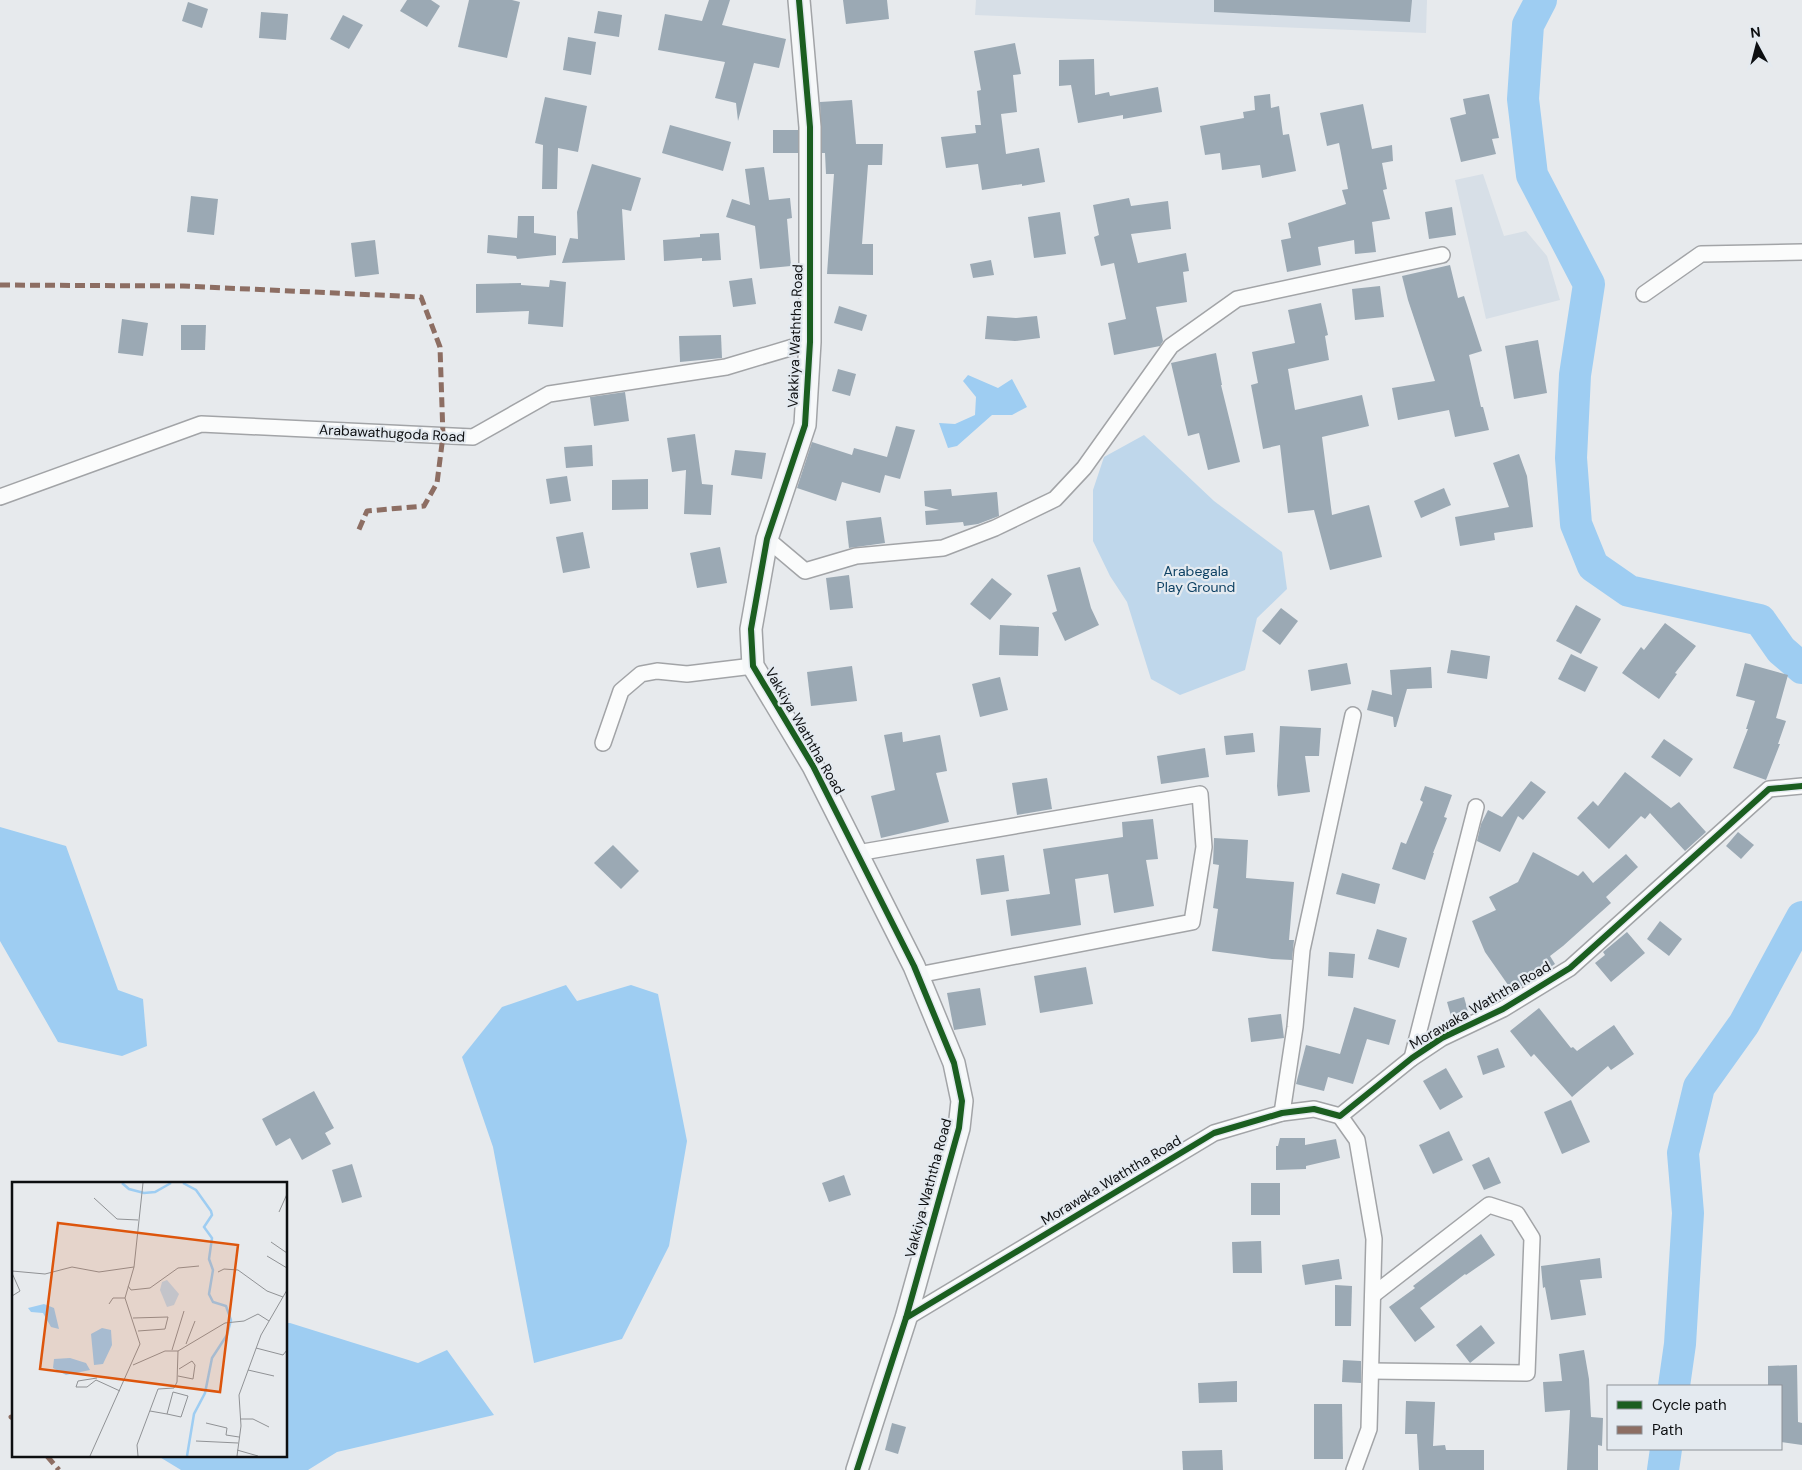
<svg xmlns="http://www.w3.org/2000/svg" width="1802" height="1470" viewBox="0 0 1802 1470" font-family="'DM Sans',sans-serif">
  <rect width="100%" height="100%" fill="#e7eaed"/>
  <g fill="#d7dfe7">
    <polygon points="976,0 1427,0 1426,33 975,15"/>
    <polygon points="1483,174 1504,236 1526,231 1547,256 1560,300 1486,319 1455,180"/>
  </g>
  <polygon fill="#bfd7eb" points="1144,435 1214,501 1282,552 1287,589 1257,618 1245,670 1180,695 1151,679 1127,602 1110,576 1093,541 1093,490 1104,457"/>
  <g fill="#9ecdf2">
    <polygon points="968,375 998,388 1012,379 1027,407 1012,415 992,415 957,446 948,448 939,423 955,424 975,415 976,397 963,381"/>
    <polygon points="0,827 66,846 118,990 143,999 147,1046 122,1056 58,1042 0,941"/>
    <polygon points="566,985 577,1001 631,985 658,994 687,1141 669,1246 622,1339 534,1363 493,1147 462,1057 502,1007"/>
    <polygon points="286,1323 290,1323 418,1363 447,1350 494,1415 337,1452 308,1470 181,1470 158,1456 286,1456"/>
  </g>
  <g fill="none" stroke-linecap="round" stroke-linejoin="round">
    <g stroke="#9ecdf2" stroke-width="32">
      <polyline points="1541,0 1528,25 1523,99 1532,175 1589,284 1575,375 1571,458 1576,524 1593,566 1629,591 1760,620 1781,650 1802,668"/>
      <polyline points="1674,1386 1680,1344 1688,1213 1683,1153 1699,1087 1744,1024 1802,917"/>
      <polyline points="1663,1470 1666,1449"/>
    </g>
  </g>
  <g fill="#9ba9b4">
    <polygon points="407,0 431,0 440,6 427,27 400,11"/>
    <polygon points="469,0 512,0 520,2 507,58 458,47"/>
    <polygon points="709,0 730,0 722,25 786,39 779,68 754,63 738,121 736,103 715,98 725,62 658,50 665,14 702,21"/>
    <polygon points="843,0 887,0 889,19 846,24"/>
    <polygon points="1214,0 1412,0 1410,22 1214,12"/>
    <polygon points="188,2 208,9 202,28 182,21"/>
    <polygon points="598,11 622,15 619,37 594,33"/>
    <polygon points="261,12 288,14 286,40 259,38"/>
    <polygon points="343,15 363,25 349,49 330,39"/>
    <polygon points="568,37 596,42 591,75 563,70"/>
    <polygon points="1015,43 1021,74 1013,75 1017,112 1001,114 1006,154 1039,148 1045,182 1022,186 1022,184 982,190 978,164 946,168 941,137 976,133 975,125 981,125 977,91 981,90 974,51"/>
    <polygon points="1094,59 1095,95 1109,92 1110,96 1158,87 1162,112 1123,119 1123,115 1078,123 1071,85 1059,86 1059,60"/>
    <polygon points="1270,94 1271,108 1279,106 1283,135 1289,134 1296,171 1262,178 1260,165 1222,170 1220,153 1205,155 1200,126 1244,118 1243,112 1255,110 1254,96"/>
    <polygon points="1489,94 1499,138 1492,139 1496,154 1461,162 1450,118 1466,114 1463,99"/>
    <polygon points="545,97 587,106 578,152 558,148 557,189 542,189 543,145 535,143"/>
    <polygon points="852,100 856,144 883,144 882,165 868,165 862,244 873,244 873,275 827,274 834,174 826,174 825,153 822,153 820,102"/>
    <polygon points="1363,104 1372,149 1392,145 1393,161 1382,163 1387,189 1383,190 1390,219 1372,222 1376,252 1355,254 1354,240 1318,247 1321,265 1287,272 1281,240 1291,238 1288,223 1346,204 1342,190 1348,189 1339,143 1327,146 1320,113"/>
    <polygon points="670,125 731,142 723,171 662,153"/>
    <rect x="773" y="130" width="25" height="23"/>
    <polygon points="592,164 641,178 631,211 622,209 625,260 562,263 570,238 578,239 577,212"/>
    <polygon points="764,167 769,200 790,198 792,218 787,219 791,266 760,269 755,226 726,217 732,199 750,205 745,169"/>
    <polygon points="191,196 218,199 214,235 187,232"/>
    <polygon points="1129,198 1131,206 1168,201 1171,229 1131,234 1138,263 1186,253 1189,271 1183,272 1187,302 1156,307 1163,341 1160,346 1114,355 1108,323 1126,319 1114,263 1101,266 1094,237 1099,235 1093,205"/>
    <polygon points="1452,207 1456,235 1429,239 1425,212"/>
    <polygon points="1060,212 1066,254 1034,258 1028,217"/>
    <polygon points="518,216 534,216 534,233 556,236 556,255 517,259 516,256 487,253 488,235 517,238"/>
    <polygon points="719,233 721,260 702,261 702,258 664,261 663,240 700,237 700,234"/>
    <polygon points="375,240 379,274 355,277 351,243"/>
    <polygon points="991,260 994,275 973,278 970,264"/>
    <polygon points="1450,265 1458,298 1464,296 1482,351 1469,355 1481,407 1483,407 1489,430 1455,437 1449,410 1398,420 1392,388 1435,381 1408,300 1402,276"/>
    <polygon points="752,278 756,304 733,307 729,281"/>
    <polygon points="550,280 566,282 563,327 528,324 529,311 476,313 476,284 521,283 521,285 549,287"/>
    <polygon points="1380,286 1384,317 1355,320 1352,289"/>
    <polygon points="1321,303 1328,335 1325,336 1329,360 1288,369 1295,410 1362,395 1369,426 1322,437 1332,515 1369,505 1382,557 1330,570 1314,510 1288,513 1280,445 1263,449 1251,385 1258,383 1252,352 1295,343 1288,310"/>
    <polygon points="839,306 867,315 862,331 834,323"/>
    <polygon points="987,316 1016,318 1037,316 1040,338 1015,341 985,339"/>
    <polygon points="122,319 148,323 143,356 118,353"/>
    <polygon points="181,325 206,325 205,350 181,350"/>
    <polygon points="721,335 722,358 680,362 679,336"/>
    <polygon points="1538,340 1547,393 1514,399 1505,346"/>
    <polygon points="1216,353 1222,385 1221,385 1240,462 1208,470 1199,433 1188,436 1171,363"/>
    <polygon points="838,369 856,374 850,396 832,391"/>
    <polygon points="625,392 629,421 594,426 590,397"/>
    <polygon points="896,426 915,430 900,479 885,475 880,493 842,482 836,501 797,488 812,442 852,455 854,448 887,457"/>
    <polygon points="695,434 702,484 713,485 711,515 684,514 686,470 672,472 667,438"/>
    <polygon points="592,445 593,466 566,468 564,447"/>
    <polygon points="735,450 766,453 762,479 731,475"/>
    <polygon points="1519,454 1527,476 1533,527 1494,533 1495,540 1460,546 1455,517 1509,507 1493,463"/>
    <polygon points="567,476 571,501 550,504 546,479"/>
    <polygon points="648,479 648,509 612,510 612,480"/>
    <polygon points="1444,488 1451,505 1421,518 1414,501"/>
    <polygon points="951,489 952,496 997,492 999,516 978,524 964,526 963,522 926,525 925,511 939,510 925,506 924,491"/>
    <polygon points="881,517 885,543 849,548 846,521"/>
    <polygon points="583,532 590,568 563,573 556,537"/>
    <polygon points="720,547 727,583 697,588 690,553"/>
    <polygon points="1080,567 1091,608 1099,625 1065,641 1052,613 1057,611 1047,575"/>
    <polygon points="849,575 853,608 830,610 826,578"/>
    <polygon points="992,578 1012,594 990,620 970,604"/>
    <polygon points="1576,605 1601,619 1581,654 1556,641"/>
    <polygon points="1281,608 1298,621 1280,645 1262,631"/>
    <polygon points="1665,623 1696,646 1675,673 1677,674 1659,699 1622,673 1641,647 1644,650"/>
    <polygon points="1000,625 1039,627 1038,656 999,655"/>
    <polygon points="1451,650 1490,656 1487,679 1447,673"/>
    <polygon points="1571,654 1598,667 1585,692 1558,679"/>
    <polygon points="1347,663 1351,684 1311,691 1308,670"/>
    <polygon points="1745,663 1788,675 1776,718 1786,721 1778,744 1780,744 1766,780 1733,768 1748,729 1746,729 1755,701 1736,696"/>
    <polygon points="852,666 857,701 811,706 807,672"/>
    <polygon points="1431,667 1432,688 1407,689 1396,727 1394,727 1393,717 1367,710 1372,690 1392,695 1390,670"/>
    <polygon points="1000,677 1008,710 980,717 972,684"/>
    <polygon points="1280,726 1321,728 1319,756 1305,756 1310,792 1278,796 1277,786"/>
    <polygon points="902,732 903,742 940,735 947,771 936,773 949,822 881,838 871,796 895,790 884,735"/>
    <polygon points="1253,733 1255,752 1226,755 1224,736"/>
    <polygon points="1664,739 1693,759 1680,777 1651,757"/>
    <polygon points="1205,748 1209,777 1161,784 1157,756"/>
    <polygon points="1625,772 1671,808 1679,802 1706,832 1685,851 1650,813 1645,819 1641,816 1609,849 1577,818 1593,801 1598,806"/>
    <polygon points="1047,778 1052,809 1017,815 1012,783"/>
    <polygon points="1531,781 1546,792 1523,820 1518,816 1500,852 1477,841 1481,824 1488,810 1502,817"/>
    <polygon points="1425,786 1452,795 1444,817 1447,818 1433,853 1434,853 1425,880 1392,869 1401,842 1406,844 1423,802 1420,800"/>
    <polygon points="1153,819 1158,859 1146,860 1154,906 1114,913 1108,874 1075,879 1081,925 1011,936 1006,900 1050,894 1043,849 1123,837 1122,822"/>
    <polygon points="1738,832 1754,845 1741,859 1726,846"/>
    <polygon points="1214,838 1248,840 1246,878 1294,882 1289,940 1294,940 1292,960 1272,959 1212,951 1218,909 1213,908 1219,865 1213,864"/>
    <polygon points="613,845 639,871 621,889 594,863"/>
    <polygon points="1533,852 1578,876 1583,871 1593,883 1626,854 1638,867 1606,897 1611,903 1563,946 1550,956 1555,964 1513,992 1485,952 1472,921 1496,910 1489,897 1518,882"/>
    <polygon points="1004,855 1009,891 981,895 976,859"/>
    <polygon points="1342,873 1380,884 1375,904 1336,894"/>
    <polygon points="1660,921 1682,939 1669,956 1647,939"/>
    <polygon points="1377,929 1407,938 1399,968 1368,959"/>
    <polygon points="1627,932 1645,953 1611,982 1595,963 1605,955 1603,952"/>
    <polygon points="1329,952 1355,954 1353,978 1328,976"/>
    <polygon points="1086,967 1093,1004 1040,1013 1034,976"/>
    <polygon points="980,988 986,1025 954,1030 947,993"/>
    <polygon points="1464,997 1469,1015 1453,1023 1447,1002"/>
    <polygon points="1354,1007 1396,1020 1389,1045 1367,1039 1353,1084 1328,1077 1324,1091 1296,1084 1306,1045 1340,1054"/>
    <polygon points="1539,1008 1571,1048 1573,1047 1577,1051 1614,1025 1634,1054 1611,1070 1608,1066 1572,1097 1534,1054 1531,1057 1510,1031"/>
    <polygon points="1281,1014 1284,1038 1251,1042 1248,1018"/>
    <polygon points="1498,1048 1505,1067 1483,1075 1477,1056"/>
    <polygon points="1446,1068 1463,1097 1440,1110 1423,1081"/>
    <polygon points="314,1091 334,1128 325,1133 331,1144 302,1160 290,1138 276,1146 262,1119"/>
    <polygon points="1571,1100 1590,1142 1562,1154 1544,1112"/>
    <polygon points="1449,1131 1463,1160 1433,1174 1419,1145"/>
    <polygon points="1280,1138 1305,1138 1305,1145 1336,1139 1340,1158 1306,1166 1306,1169 1276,1170 1276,1146 1278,1146"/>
    <polygon points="1489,1157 1501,1183 1484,1190 1472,1165"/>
    <polygon points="352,1164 362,1197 342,1203 332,1170"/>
    <polygon points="844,1175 851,1195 829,1202 822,1183"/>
    <rect x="1251" y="1183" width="29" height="32"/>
    <polygon points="1481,1234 1495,1255 1466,1275 1465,1274 1420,1308 1435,1327 1415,1342 1389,1307 1415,1288 1413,1286"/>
    <polygon points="1261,1241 1262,1273 1233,1273 1232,1242"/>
    <polygon points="1600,1258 1602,1278 1580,1280 1586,1315 1551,1320 1545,1287 1543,1288 1541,1266"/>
    <polygon points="1339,1259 1342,1279 1305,1285 1302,1265"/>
    <polygon points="1335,1285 1352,1286 1351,1326 1335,1326"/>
    <polygon points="1481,1325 1495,1343 1470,1363 1456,1345"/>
    <polygon points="1584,1350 1589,1379 1591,1417 1603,1418 1602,1446 1598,1445 1598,1470 1567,1470 1570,1410 1545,1412 1543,1382 1562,1381 1559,1354"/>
    <polygon points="1343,1360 1361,1361 1361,1383 1342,1382"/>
    <polygon points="1797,1365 1798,1422 1802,1423 1802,1445 1781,1442 1781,1386 1768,1386 1768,1366"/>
    <polygon points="1237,1381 1237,1402 1199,1403 1198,1383"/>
    <polygon points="1406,1401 1435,1402 1433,1446 1445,1445 1446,1450 1484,1450 1484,1470 1419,1470 1417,1434 1405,1434"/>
    <polygon points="1314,1404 1342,1404 1343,1459 1314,1459"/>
    <polygon points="892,1423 906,1427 898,1454 885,1450"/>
    <polygon points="1222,1450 1223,1470 1183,1470 1182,1451"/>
  </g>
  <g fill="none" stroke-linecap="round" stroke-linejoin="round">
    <defs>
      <g id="street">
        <polyline points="1644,294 1701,254 1802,252"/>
        <polyline points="0,497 201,424 473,437 549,394 726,367 810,342"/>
        <polyline points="767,539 805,571 856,556 943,548 995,528 1055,499 1084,468 1171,346 1237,299 1442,255"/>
        <polyline points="603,743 621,691 641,674 657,671 687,674 753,666"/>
        <polyline points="857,853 1200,794 1204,847 1192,922 918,975"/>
        <polyline points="1412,1058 1476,807"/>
        <polyline points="1282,1113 1295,1027 1302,950 1353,715"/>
        <polyline points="1340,1116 1357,1140 1374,1239 1369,1429 1354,1470"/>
        <polyline points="906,1318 1214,1133 1282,1113 1314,1109 1340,1116 1412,1058 1442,1038 1503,1009 1570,968 1769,789 1802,786"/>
        <polyline points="1371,1371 1527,1373 1532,1238 1517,1214 1489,1205 1373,1295"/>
      </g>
      <polyline id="secondary" points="799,0 810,127 810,342 805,425 767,539 751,629 753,666 813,766 914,966 954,1063 962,1101 959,1128 906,1318 857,1470"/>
    </defs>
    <use href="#street" stroke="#a2a4a7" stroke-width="18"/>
    <use href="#secondary" stroke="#a2a4a7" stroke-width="24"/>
    <use href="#street" stroke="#fbfcfc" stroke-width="15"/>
    <use href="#secondary" stroke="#f6f8f9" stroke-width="21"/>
    <g stroke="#8d6e63" stroke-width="5" stroke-dasharray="10 5" stroke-linecap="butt">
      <polyline points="0,285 183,286 421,297 440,347 443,436 437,483 424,506 367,511 357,534"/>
      <polyline points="14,1416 11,1417 14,1419"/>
      <polyline points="47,1456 59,1470"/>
    </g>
    <defs>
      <g id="cycleway">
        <polyline points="799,0 810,127 810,342 805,425 767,539 751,629 753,666 813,766 914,966 954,1063 962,1101 959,1128 906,1318 857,1470"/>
        <polyline points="906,1318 1214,1133 1282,1113 1314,1109 1340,1116 1412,1058 1442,1038 1503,1009 1570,968 1769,789 1802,786"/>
      </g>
    </defs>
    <use href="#cycleway" stroke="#e4eaf0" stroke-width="9"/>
    <use href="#cycleway" stroke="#1b5e20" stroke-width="6"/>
  </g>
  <g text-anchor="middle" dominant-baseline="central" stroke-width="4.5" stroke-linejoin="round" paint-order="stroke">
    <g font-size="14" fill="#0d0f11" stroke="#e4eaf0">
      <text transform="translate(795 336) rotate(-88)">Vakkiya Waththa Road</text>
      <text transform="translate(392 433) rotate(3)">Arabawathugoda Road</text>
      <text transform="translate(805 731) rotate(60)">Vakkiya Waththa Road</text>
      <text transform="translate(1480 1005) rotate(-30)">Morawaka Waththa Road</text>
      <text transform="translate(1111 1180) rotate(-31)">Morawaka Waththa Road</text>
      <text transform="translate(928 1188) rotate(-75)">Vakkiya Waththa Road</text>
    </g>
    <g font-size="14" fill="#0f4264" stroke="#e4eaf0">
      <text x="1196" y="571">Arabegala<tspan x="1196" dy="16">Play Ground</tspan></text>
    </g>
  </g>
  <g transform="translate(12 1182)">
    <rect width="275" height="275" fill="#e7eaed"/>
    <path d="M155 98 167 112 162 123 155 125 148 108 150 100Z" fill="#bfd7eb"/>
    <path d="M32 122 42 126 47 147 39 145 31 131 19 130 16 126ZM90 146 99 148 100 163 91 182 82 183 79 152ZM58 176 74 181 78 188 54 193 41 186 42 177Z" fill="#9ecdf2"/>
    <path fill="none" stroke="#9ecdf2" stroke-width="2.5" d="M110 1 117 7 132 11 143 10 159 1M171 1 184 8 199 29 200 33 192 45 200 56 197 77 201 88 197 112 201 120 214 124 219 138 215 153 200 176 193 211 182 232 175 274"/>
    <path fill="none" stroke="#909295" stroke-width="1" d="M82 16 105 37 126 38M267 30 275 12M259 60 275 71M255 74 275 86M0 89 33 92 60 85 87 90 122 85M206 90 212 87 226 88 255 109 271 115M0 91 8 109 0 114M116 104 119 108 138 106 166 86 187 84M97 122 101 116H113M121 136 156 135 153 147 126 149M174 162 183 139M244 166 271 173 275 168M160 168 172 129M121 183 153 169H166L213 141 232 139 246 132 257 139M236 188 262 194M166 194 181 197 183 183 180 179 167 187M85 196 66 199 64 205H75L84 198 108 209M138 229 155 232 169 235 176 214 161 210 155 232M228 237H241L257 245M194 241 215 246 214 253 227 255M184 259 226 261M225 268 246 274M78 274 128 162 113 116 122 85 131 1M126 274 125 263 146 207 162 206 165 200 166 169M225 274 229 244 227 213 249 153 275 108"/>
    <path fill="#dd550c" fill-opacity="0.15" stroke="#dd550c" stroke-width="2.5" d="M46 41 226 63 208 210 28 187Z"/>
    <rect width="275" height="275" fill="none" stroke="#0d0f11" stroke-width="2.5"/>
  </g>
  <rect x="1607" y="1385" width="175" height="65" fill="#e4eaf0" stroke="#8e9297"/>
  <rect x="1617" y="1401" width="25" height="8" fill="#1b5e20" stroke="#8e9297"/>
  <text x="1652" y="1410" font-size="15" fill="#0d0f11">Cycle path</text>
  <rect x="1617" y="1426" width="25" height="8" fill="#8d6e63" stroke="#8e9297"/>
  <text x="1652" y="1435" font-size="15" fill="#0d0f11">Path</text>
  <g transform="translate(1757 45) rotate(353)" stroke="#e4eaf0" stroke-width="4" paint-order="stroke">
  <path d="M0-4L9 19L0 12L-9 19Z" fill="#0d0f11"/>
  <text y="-8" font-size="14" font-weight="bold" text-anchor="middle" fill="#0d0f11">N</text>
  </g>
</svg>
